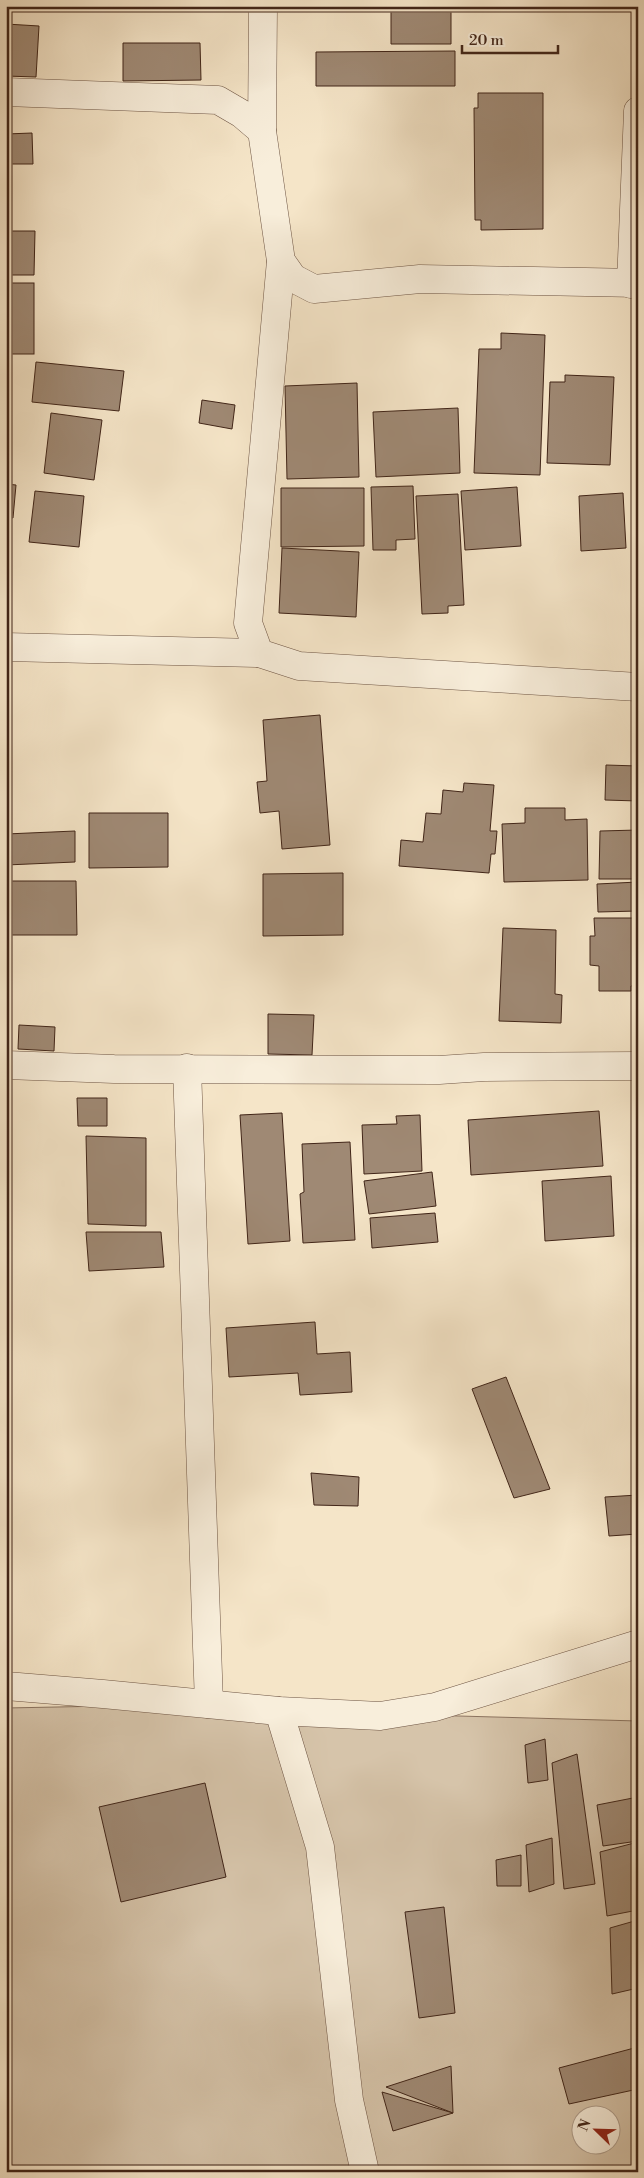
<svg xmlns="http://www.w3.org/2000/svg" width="644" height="2178" viewBox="0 0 644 2178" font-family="'Libre Bodoni',serif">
  <rect width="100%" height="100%" fill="#f5e5c8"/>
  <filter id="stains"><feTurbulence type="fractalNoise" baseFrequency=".004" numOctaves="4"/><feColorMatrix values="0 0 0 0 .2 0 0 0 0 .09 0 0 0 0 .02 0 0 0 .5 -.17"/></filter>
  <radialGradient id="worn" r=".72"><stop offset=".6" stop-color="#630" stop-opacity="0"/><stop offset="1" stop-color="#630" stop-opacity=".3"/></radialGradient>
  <path fill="#d6c4aa" stroke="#8c7461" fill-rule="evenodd" d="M209 1704 279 1711 638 1721V2172H6V1708ZM582 2116H612V2146H582Z"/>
  <g fill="#9f8974" stroke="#412518">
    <polygon points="391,7 451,8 451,44 391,44"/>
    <polygon points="6,24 39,26 36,77 6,76"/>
    <polygon points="123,43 200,43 201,80 123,81"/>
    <polygon points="455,51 455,86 316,86 316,52"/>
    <polygon points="478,93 543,93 543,229 481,230 481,220 475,220 474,108 478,108"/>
    <polygon points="32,133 33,164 6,164 6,134"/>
    <polygon points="6,231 35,231 34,275 6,275"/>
    <rect x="6" y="283" width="28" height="71"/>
    <polygon points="501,333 545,335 540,475 474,473 479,349 501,349"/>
    <polygon points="36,362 124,371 119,411 32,402"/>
    <polygon points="565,375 614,377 610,465 547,463 550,382 565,382"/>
    <polygon points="357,383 359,477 287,479 285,386"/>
    <polygon points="202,400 235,405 232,429 199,423"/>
    <polygon points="458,408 460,473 376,477 373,412"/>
    <polygon points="51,413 102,420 94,480 44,473"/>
    <polygon points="6,484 16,485 13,518 6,517"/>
    <polygon points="413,486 415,539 396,540 396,550 373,550 371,487"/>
    <polygon points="517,487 521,546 465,550 461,491"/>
    <polygon points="281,488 364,488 364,546 281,547"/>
    <polygon points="35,491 84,496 79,547 29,542"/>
    <polygon points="623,493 626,548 581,551 579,496"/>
    <polygon points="458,494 464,605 448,606 448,613 422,614 416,496"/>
    <polygon points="282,548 359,552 356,617 279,613"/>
    <polygon points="320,715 330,845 282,849 279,811 260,813 257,782 267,781 263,720"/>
    <polygon points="606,765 638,766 638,801 605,800"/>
    <polygon points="464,783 494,785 490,831 497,831 495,854 491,854 489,873 399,866 401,840 423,842 426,813 441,814 443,790 463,792"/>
    <polygon points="525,808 565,808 565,820 587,819 588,880 504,882 502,824 525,823"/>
    <polygon points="89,813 168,813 168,867 89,868"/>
    <polygon points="638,830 638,879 599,879 600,831"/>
    <polygon points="75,831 75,862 6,865 6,834"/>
    <polygon points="343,873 343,935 263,936 263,874"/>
    <polygon points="10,881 76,881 77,935 10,935"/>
    <polygon points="638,882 638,911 598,912 597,884"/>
    <polygon points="594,918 638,918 638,985 631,986 631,991 599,991 599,966 590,965 590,936 595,936"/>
    <polygon points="503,928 556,930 555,994 562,995 561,1023 499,1021"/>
    <polygon points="268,1014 314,1015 312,1055 268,1054"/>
    <polygon points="19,1025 55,1027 54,1051 18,1049"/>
    <polygon points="77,1098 107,1098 107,1126 78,1126"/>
    <polygon points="599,1111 603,1166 471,1175 468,1120"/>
    <polygon points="282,1113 290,1241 248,1244 240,1115"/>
    <polygon points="420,1115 422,1171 364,1174 362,1125 397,1124 396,1116"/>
    <polygon points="86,1136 146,1138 146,1226 88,1224"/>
    <polygon points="350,1142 355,1240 303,1243 300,1194 304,1192 302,1144"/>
    <polygon points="432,1172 436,1206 369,1214 364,1181"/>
    <polygon points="611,1176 614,1236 545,1241 542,1181"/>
    <polygon points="435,1213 438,1242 372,1248 370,1218"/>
    <polygon points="86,1232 161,1232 164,1267 89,1271"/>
    <polygon points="315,1322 317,1354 350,1352 352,1392 300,1395 298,1373 229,1377 226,1328"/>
    <polygon points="506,1377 550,1489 514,1498 472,1389"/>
    <polygon points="311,1473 359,1477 358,1506 314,1505"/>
    <polygon points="638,1495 638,1534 609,1536 605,1497"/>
    <polygon points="545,1739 548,1780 528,1783 525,1745"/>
    <polygon points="577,1754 595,1884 564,1889 552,1763"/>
    <polygon points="205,1783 226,1877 121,1902 99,1807"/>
    <polygon points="638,1797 638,1841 603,1846 597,1805"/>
    <polygon points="552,1838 554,1884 529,1892 526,1845"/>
    <polygon points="638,1842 638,1910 607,1916 600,1852"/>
    <polygon points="521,1855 521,1886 497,1886 496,1860"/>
    <polygon points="444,1907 455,2013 419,2018 405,1912"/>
    <polygon points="638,1920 638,1988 612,1994 610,1928"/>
    <polygon points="638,2047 638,2089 569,2104 559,2068"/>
    <polygon points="451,2066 453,2113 386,2087"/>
    <polygon points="382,2092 453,2113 393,2131"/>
  </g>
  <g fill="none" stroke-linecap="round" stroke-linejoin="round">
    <defs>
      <g id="minor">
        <polyline points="6,92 218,100 242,114 262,131 281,261 293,278 314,289 420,279 638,283"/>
        <polyline points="262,131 263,6"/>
        <polyline points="281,261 248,623 259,653 299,666 638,687"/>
        <polyline points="631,284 638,111"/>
        <polyline points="6,647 259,653"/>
        <polyline points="6,1065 114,1069 439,1070 484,1067 638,1066"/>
        <polyline points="187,1068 209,1704"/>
        <polyline points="6,1686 103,1694 279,1711 380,1716 435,1707 638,1644"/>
        <polyline points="279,1711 320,1847 349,2100 365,2172"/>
      </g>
    </defs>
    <use href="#minor" stroke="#6e5544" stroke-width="29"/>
    <use href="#minor" stroke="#f8eedb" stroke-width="28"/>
  </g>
  <rect width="644" height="2178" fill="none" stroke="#f5e5c8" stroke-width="25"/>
  <rect x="8" y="8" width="629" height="2163" fill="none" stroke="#412518" stroke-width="2.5"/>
  <rect x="12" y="12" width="619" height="2153" fill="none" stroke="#412518"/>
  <g transform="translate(596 2130) rotate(293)"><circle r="24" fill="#f8eedb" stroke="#af9e8d"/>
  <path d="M0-4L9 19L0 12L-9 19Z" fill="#8f2418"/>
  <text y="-8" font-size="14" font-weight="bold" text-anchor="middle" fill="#412518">N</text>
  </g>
  <path d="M462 45v8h96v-8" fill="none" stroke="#412518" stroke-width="2.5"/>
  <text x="469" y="45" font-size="15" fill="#412518" stroke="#f8eedb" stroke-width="4" paint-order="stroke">20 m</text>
  <rect width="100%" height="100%" filter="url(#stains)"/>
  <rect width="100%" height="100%" fill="url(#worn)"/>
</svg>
